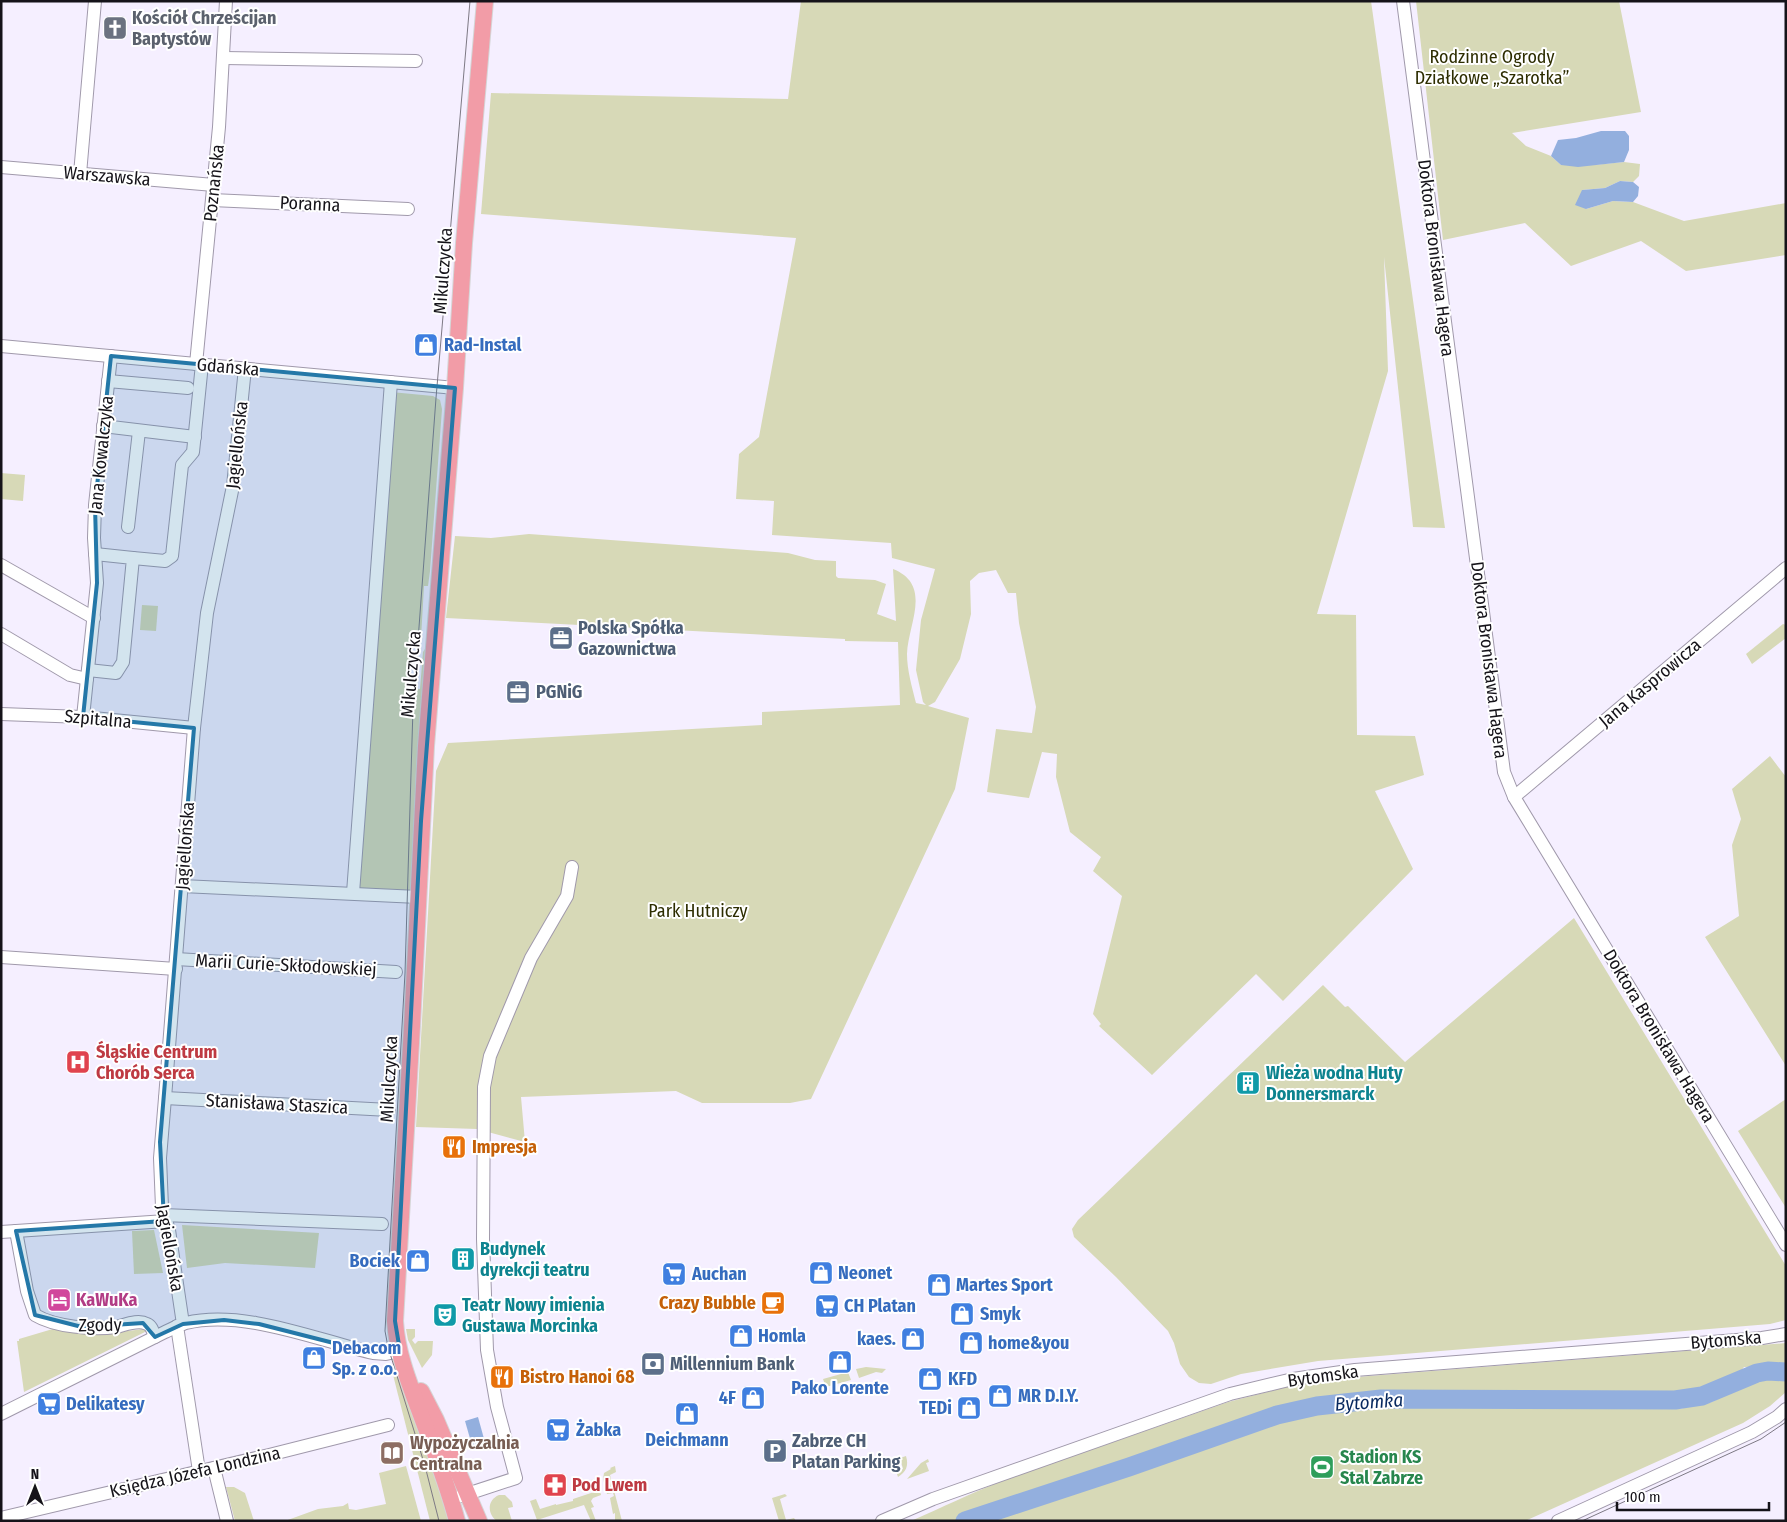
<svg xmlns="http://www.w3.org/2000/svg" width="1787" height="1522" viewBox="0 0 1787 1522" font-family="'Fira Sans Condensed',sans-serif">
  <rect width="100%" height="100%" fill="#f5efff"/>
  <g fill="#d7d9b7">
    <path d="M801 1H1371L1445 528 1413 527 1384 257 1388 371 1317 614 1356 615 1357 735 1415 736 1424 775 1375 791 1413 869 1283 1001 1256 974 1152 1075 1099 1026 1101 1024 1093 1014 1122 896 1093 871 1101 857 1070 832 1056 777 1057 754 1042 752 1029 798 987 792 996 729 1032 733 1036 707 1019 623 1016 593H1008L996 570 979 573 970 581 971 614 960 659 935 702 928 706 969 718 955 789 811 1099 790 1103H702L676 1091 521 1097 525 1142 477 1129 416 1127 436 771 448 743 762 725V712L900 705 898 642 845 641V639L446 618 455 536 491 538 529 534 788 553 815 560 836 561V576L838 578 875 580 886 584 877 614 896 621 893 569C933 585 908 624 907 654 907 670 912 687 916 703L926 705 923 702 916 670 921 620 935 569 892 558 891 543 772 535 774 501 736 499 739 454 759 437 796 238 481 214 491 93 788 99Z"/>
    <polygon points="1416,1 1619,1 1641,112 1512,133 1526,146 1551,156 1561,165 1593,165 1624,162 1640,164 1639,176 1633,182 1620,181 1605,188 1582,190 1586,209 1613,201 1633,202 1684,221 1786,203 1786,255 1686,271 1641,241 1571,266 1525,223 1443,240"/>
    <polygon points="391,392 433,396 440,400 442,409 430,571 428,586 424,586 421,638 412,638 409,688 420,689 423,652 425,649 416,770 411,891 362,891 355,884"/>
    <polygon points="1,473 25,475 23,501 1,499"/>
    <polygon points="142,605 158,606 156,631 140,630"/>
    <polygon points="1783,624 1786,625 1786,638 1752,664 1746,654"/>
    <polygon points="1770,756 1786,777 1786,1066 1705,937 1739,916 1732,845 1741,819 1732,789"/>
    <polygon points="1574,918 1786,1266 1786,1320 1770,1324 1318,1361 1241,1374 1211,1384 1199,1383 1189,1377 1180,1364 1174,1343 1168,1331 1116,1277 1074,1237 1072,1229 1078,1220 1323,985 1345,1007 1348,1006 1405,1062"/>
    <polygon points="1786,1099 1786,1208 1738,1131"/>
    <polygon points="182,1225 319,1233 315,1268 225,1263 187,1268"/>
    <polygon points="154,1230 163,1273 134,1274 132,1231"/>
    <polygon points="56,1328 111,1333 144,1329 147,1331 24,1392 17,1341 19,1341 19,1339"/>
    <polygon points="406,1329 415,1329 415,1337 412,1340 415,1344 418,1341 433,1341 432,1355 422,1368 408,1340"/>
    <path d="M1786 1343V1366L1744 1367 1734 1380 1711 1390 1680 1396 1642 1397 1413 1393 1342 1396 1274 1412 1161 1452 958 1521H911C941 1508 971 1493 1002 1481L1228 1402 1287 1387 1344 1378Z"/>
    <polygon points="391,1367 400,1377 450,1521 430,1521"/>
    <polygon points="866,1367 886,1369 882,1373 876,1372 859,1378 856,1369"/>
    <polygon points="848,1372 851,1380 826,1387 823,1379"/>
    <polygon points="1757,1377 1786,1379 1786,1392 1770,1406 1743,1423 1525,1521 991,1521 1210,1445 1312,1412 1375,1405 1461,1405 1679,1409 1712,1402"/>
    <path d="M906 1456C909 1466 906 1472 898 1477L896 1471 903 1469 900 1458Z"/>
    <polygon points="928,1459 929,1462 926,1463 929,1471 907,1479 921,1463"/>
    <polygon points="406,1466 421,1521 285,1521 318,1509 343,1506 348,1503 349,1509 356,1510 386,1504 379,1473"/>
    <polygon points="615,1466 616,1472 610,1475 622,1521 615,1521 615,1513 613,1514 610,1498 614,1496 613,1493 607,1494 603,1479 604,1473 611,1469 610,1468"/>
    <polygon points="597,1479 601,1495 593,1498 591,1501 594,1507 591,1508 596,1521 591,1521 584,1505 537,1520 530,1501 536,1499 540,1509 556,1504 556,1505 573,1501 573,1499 594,1492 591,1480"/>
    <polygon points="226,1487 234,1487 245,1493 254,1521 235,1521"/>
    <polygon points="785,1494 787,1496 780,1499 786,1520 794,1518 796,1521 779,1521 772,1498"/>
    <path d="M499 1495H505L512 1502 513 1507 508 1508 512 1521H497C487 1514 487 1500 499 1495Z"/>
  </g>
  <g fill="#93afde">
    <polygon points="1601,131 1625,131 1629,136 1629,150 1624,162 1578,167 1561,165 1551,156 1558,140 1576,138"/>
    <polygon points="1620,181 1633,182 1639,187 1638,196 1633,202 1613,201 1586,209 1575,205 1582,190 1605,188"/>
    <polygon points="478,1417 486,1446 473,1449 465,1421"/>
  </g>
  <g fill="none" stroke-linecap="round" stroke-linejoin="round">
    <polyline stroke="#93afde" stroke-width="19" points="965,1521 1129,1467 1277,1415 1317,1406 1381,1399 1675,1400 1702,1396 1757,1373 1768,1371 1786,1372"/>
    <defs>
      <g id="minor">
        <polyline points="1403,1 1504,772 1514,797 1786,1245"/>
        <polyline points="224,58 416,61"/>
        <polyline points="1,167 214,185"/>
        <polyline points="80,174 95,1"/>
        <polyline points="212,200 408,209"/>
        <polyline points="1,346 455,388"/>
        <polyline points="196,364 219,127 226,1"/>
        <polyline points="108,381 188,388"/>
        <polyline points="103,426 195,437"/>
        <polyline points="128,527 139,431"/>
        <polyline points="133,558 165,561 172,556 182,465 193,452 202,364"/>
        <polyline points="1,565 94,618"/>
        <polyline points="1,634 70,675 87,679"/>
        <polyline points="88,670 116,673 123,662 133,558 95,554"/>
        <polyline points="1,714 83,717 194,728"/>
        <polyline points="83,717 97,583 94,538 95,505 111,356"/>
        <polyline points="1514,797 1786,568"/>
        <polyline points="182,886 418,897"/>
        <polyline points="353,893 391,382"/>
        <polyline points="1,957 176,969"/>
        <polyline points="176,959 396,972"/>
        <polyline points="165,1098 389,1110"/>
        <polyline points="163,1215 382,1224"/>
        <path d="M16 1231 27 1291 35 1315C55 1327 93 1330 116 1327 125 1325 138 1319 147 1324 152 1326 153 1332 155 1337"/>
        <polyline points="1,1232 166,1221"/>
        <polyline points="183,1324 169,1230 162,1207 160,1158 165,1098 194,728 207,613 233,486 245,368"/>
        <polyline points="177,1326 199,1471"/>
        <path d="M1 1414 165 1332C172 1329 178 1325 186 1323 243 1309 317 1340 373 1353L386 1354 400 1351"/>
        <polyline points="214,1468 227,1521"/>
        <polyline points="461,1496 516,1478 497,1407 487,1350 483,1239 484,1087 490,1056 531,958 567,896 572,867"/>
        <polyline points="1,1518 269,1455 388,1425"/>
        <polyline points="882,1521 933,1499 1230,1394 1293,1379 1355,1370 1762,1338 1786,1334"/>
        <polyline points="1558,1521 1752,1432 1777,1417 1786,1409"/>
      </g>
      <g id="major">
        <polyline points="421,1391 436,1420 479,1521"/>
        <path d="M457 1521C448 1487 436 1455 424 1423 412 1390 397 1356 395 1321L412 1026 426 746 455 388 464 243 485 1"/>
      </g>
    </defs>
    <use href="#minor" stroke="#a099ab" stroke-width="14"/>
    <use href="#major" stroke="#d5d5d6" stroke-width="18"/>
    <use href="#minor" stroke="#fff" stroke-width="12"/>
    <use href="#major" stroke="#f29ca7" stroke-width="16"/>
    <g stroke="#7d7984" stroke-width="1">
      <polyline points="439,1521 425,1466 388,1347 385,1331 405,973 413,708 436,398 470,1"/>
      <polyline points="1582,1521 1761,1439 1786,1422"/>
    </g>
  </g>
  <path fill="#2478a8" fill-opacity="0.2" stroke="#2478a8" stroke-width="4" stroke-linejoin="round" d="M111 356 455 388 421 821 395 1321 400 1351 373 1353 259 1324 224 1320 183 1324 155 1337 143 1323 82 1327 35 1315 16 1231 164 1221 160 1142 194 728 83 717 97 583 95 505Z"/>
  <defs>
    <symbol id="church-square" viewBox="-11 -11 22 22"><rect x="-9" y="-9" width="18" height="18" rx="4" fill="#6b7280" stroke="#fff"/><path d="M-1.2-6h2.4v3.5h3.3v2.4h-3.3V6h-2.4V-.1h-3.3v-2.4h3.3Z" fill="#fff"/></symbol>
    <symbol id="shop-square" viewBox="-11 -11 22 22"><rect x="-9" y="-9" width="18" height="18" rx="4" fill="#3f7fe0" stroke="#fff"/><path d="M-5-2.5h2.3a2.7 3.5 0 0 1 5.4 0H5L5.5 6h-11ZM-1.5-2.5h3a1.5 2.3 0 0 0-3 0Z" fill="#fff"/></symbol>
    <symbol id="office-square" viewBox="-11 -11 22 22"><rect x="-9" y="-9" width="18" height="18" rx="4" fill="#5c6f8a" stroke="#fff"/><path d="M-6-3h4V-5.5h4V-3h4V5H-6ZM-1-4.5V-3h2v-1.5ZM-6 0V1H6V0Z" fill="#fff"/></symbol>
    <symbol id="hospital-square" viewBox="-11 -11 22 22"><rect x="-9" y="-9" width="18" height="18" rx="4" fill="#e0444e" stroke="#fff"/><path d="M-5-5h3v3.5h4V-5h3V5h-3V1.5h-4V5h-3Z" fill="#fff"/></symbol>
    <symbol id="building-square" viewBox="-11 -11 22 22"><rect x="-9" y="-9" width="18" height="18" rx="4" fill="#0f9aa8" stroke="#fff"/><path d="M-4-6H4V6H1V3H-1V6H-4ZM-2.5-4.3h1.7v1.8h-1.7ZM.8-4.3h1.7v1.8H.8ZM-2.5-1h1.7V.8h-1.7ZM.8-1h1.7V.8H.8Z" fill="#fff"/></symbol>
    <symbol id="restaurant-square" viewBox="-11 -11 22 22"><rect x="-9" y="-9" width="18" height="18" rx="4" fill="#e8710a" stroke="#fff"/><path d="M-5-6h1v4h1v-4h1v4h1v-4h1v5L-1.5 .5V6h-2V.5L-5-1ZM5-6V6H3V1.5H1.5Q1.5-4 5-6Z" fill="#fff"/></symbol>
    <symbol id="supermarket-square" viewBox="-11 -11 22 22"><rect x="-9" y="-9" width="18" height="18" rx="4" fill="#3f7fe0" stroke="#fff"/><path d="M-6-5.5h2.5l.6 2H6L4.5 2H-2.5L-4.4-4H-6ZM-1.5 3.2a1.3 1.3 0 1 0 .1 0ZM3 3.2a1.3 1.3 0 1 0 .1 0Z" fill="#fff"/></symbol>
    <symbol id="hotel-square" viewBox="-11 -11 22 22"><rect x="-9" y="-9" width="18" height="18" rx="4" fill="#d1479c" stroke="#fff"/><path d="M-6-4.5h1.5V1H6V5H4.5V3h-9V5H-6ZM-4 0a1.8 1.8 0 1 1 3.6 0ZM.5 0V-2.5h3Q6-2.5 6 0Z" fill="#fff"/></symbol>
    <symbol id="cafe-square" viewBox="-11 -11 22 22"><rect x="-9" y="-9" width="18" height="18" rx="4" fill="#e8710a" stroke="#fff"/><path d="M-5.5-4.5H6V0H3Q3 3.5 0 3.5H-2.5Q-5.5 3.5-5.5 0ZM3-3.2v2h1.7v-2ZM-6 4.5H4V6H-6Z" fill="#fff"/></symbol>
    <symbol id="theatre-square" viewBox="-11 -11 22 22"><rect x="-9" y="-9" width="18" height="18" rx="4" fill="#0f9aa8" stroke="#fff"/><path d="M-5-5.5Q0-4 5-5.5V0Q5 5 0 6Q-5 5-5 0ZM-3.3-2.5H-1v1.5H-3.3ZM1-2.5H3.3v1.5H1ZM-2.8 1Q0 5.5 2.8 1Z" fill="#fff"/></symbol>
    <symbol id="bank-square" viewBox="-11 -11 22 22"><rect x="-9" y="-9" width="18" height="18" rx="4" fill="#5c6f8a" stroke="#fff"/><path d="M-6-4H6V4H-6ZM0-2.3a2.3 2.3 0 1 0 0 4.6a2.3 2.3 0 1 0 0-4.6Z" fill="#fff"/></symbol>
    <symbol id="parking-square" viewBox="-11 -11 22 22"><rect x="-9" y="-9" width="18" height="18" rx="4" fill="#5c6f8a" stroke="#fff"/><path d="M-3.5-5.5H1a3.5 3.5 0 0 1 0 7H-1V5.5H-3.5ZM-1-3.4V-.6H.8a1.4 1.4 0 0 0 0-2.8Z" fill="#fff"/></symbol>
    <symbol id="library-square" viewBox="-11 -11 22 22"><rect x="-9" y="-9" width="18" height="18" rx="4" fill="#8d6e63" stroke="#fff"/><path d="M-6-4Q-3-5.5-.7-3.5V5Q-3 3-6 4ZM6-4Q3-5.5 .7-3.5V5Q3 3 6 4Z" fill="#fff"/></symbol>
    <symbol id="stadium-square" viewBox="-11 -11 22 22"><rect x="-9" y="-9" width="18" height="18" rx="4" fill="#2e9e5b" stroke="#fff"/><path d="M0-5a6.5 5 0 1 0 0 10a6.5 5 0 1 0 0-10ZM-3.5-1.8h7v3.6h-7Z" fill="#fff"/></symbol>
    <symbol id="pharmacy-square" viewBox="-11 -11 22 22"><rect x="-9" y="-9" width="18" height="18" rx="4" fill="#e0444e" stroke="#fff"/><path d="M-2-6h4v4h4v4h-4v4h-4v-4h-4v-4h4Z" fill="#fff"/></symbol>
  </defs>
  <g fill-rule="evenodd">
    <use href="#church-square" x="101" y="14" width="28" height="28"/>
    <use href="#shop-square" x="412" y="331" width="28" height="28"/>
    <use href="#office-square" x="547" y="624" width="28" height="28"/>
    <use href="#office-square" x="504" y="678" width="28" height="28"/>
    <use href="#hospital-square" x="64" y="1048" width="28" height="28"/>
    <use href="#building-square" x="1234" y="1069" width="28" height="28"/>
    <use href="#restaurant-square" x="440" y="1133" width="28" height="28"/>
    <use href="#building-square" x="449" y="1245" width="28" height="28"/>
    <use href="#shop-square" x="404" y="1247" width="28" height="28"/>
    <use href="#shop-square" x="807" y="1259" width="28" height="28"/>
    <use href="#supermarket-square" x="660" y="1260" width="28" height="28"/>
    <use href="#shop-square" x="925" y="1271" width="28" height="28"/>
    <use href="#hotel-square" x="45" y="1286" width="28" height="28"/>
    <use href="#cafe-square" x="759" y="1289" width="28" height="28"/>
    <use href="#supermarket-square" x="813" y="1292" width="28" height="28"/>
    <use href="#shop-square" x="948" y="1300" width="28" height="28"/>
    <use href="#theatre-square" x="431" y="1301" width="28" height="28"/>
    <use href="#shop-square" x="727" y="1322" width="28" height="28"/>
    <use href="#shop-square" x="899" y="1325" width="28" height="28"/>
    <use href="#shop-square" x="957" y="1329" width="28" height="28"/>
    <use href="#shop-square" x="300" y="1344" width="28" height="28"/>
    <use href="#shop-square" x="826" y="1348" width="28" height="28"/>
    <use href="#bank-square" x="639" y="1350" width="28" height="28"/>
    <use href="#restaurant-square" x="488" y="1363" width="28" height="28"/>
    <use href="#shop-square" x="916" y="1365" width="28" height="28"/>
    <use href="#shop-square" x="986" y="1382" width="28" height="28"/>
    <use href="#shop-square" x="739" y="1384" width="28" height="28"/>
    <use href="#supermarket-square" x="35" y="1390" width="28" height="28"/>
    <use href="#shop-square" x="955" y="1394" width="28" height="28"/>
    <use href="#shop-square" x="673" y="1400" width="28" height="28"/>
    <use href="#supermarket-square" x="544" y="1416" width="28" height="28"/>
    <use href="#parking-square" x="761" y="1437" width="28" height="28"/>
    <use href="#library-square" x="378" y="1439" width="28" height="28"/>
    <use href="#stadium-square" x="1308" y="1453" width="28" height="28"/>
    <use href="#pharmacy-square" x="541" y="1471" width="28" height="28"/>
  </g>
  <g text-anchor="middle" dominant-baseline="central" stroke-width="4" stroke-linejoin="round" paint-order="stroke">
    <g font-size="18" font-weight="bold" fill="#5b616d" stroke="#fff" text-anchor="start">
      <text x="132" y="18">Kościół Chrześcijan<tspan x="132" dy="21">Baptystów</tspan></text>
    </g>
    <g font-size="18" fill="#2d2d00" stroke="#fff">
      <text x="1492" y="57">Rodzinne Ogrody<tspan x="1492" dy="21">Działkowe „Szarotka”</tspan></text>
      <text x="698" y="911">Park Hutniczy</text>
    </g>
    <g font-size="18" fill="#151319" stroke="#fff">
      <text transform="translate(107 176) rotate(5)">Warszawska</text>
      <text transform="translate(214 183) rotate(-84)">Poznańska</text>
      <text transform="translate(310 204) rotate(3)">Poranna</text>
      <text transform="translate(1436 258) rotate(83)">Doktora Bronisława Hagera</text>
      <text transform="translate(443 271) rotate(-86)">Mikulczycka</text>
      <text transform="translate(228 367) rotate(5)">Gdańska</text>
      <text transform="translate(237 445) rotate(-84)">Jagiellońska</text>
      <text transform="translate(101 455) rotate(-84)">Jana Kowalczyka</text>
      <text transform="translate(1489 660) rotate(83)">Doktora Bronisława Hagera</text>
      <text transform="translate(411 674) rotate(-85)">Mikulczycka</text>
      <text transform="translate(1650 683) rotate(-40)">Jana Kasprowicza</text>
      <text transform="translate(98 719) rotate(5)">Szpitalna</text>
      <text transform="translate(185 846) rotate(-86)">Jagiellońska</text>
      <text transform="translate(286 965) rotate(3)">Marii Curie-Skłodowskiej</text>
      <text transform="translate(1659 1036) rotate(59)">Doktora Bronisława Hagera</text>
      <text transform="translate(389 1079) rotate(-87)">Mikulczycka</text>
      <text transform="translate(277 1104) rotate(3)">Stanisława Staszica</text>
      <text transform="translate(170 1248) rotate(80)">Jagiellońska</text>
      <text transform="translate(100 1325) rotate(-1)">Zgody</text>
      <text transform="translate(1726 1340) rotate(-5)">Bytomska</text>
      <text transform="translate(1323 1376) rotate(-8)">Bytomska</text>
      <text transform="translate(195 1472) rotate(-13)">Księdza Józefa Londzina</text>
    </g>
    <g font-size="18" font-weight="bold" fill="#366cbe" stroke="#fff" text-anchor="start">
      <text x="444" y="345">Rad-Instal</text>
      <text x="400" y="1261" text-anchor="end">Bociek</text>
      <text x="838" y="1273">Neonet</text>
      <text x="692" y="1274">Auchan</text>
      <text x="956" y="1285">Martes Sport</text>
      <text x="844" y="1306">CH Platan</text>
      <text x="980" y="1314">Smyk</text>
      <text x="758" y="1336">Homla</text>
      <text x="896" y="1339" text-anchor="end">kaes.</text>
      <text x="988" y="1343">home&amp;you</text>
      <text x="332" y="1348">Debacom<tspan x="332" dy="21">Sp. z o.o.</tspan></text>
      <text x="948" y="1379">KFD</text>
      <text x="840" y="1388" text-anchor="middle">Pako Lorente</text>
      <text x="1018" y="1396">MR D.I.Y.</text>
      <text x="736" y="1398" text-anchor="end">4F</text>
      <text x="66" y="1404">Delikatesy</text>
      <text x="952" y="1408" text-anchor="end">TEDi</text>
      <text x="576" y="1430">Żabka</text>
      <text x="687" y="1440" text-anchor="middle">Deichmann</text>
    </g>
    <g font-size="18" font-weight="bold" fill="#4e5e75" stroke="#fff" text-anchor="start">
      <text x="578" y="628">Polska Spółka<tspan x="578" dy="21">Gazownictwa</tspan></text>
      <text x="536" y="692">PGNiG</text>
      <text x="670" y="1364">Millennium Bank</text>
      <text x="792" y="1441">Zabrze CH<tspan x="792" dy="21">Platan Parking</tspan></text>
    </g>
    <g font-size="18" font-weight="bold" fill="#be3a42" stroke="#fff" text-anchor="start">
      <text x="96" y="1052">Śląskie Centrum<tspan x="96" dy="21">Chorób Serca</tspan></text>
      <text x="572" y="1485">Pod Lwem</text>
    </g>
    <g font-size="18" font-weight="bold" fill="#0d838f" stroke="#fff" text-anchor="start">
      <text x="1266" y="1073">Wieża wodna Huty<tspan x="1266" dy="21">Donnersmarck</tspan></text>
      <text x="480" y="1249">Budynek<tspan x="480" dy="21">dyrekcji teatru</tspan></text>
      <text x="462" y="1305">Teatr Nowy imienia<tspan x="462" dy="21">Gustawa Morcinka</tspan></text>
    </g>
    <g font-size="18" font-weight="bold" fill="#c56008" stroke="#fff" text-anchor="start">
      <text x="472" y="1147">Impresja</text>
      <text x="756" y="1303" text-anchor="end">Crazy Bubble</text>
      <text x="520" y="1377">Bistro Hanoi 68</text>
    </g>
    <g font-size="18" font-weight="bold" fill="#b23c85" stroke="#fff" text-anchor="start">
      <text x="76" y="1300">KaWuKa</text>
    </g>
    <g font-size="18" font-weight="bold" fill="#785e54" stroke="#fff" text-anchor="start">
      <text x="410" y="1443">Wypożyczalnia<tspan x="410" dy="21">Centralna</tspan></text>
    </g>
    <g font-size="18" font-weight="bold" fill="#27864d" stroke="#fff" text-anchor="start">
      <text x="1340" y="1457">Stadion KS<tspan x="1340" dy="21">Stal Zabrze</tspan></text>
    </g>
    <g font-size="19" font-style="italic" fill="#07285f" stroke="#fff">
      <text transform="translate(1369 1402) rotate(-4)">Bytomka</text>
    </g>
  </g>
  <rect width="1787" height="1522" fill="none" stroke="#151319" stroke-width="5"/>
  <g transform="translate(35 1487)" stroke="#ffffff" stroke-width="4" paint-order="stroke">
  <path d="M0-4L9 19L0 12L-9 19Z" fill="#151319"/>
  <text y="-8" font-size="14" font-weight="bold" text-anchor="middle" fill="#151319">N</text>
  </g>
  <path d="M1617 1502v8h152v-8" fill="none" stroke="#151319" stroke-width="2.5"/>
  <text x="1624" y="1502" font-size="15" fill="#151319" stroke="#ffffff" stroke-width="4" paint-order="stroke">100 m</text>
</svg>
